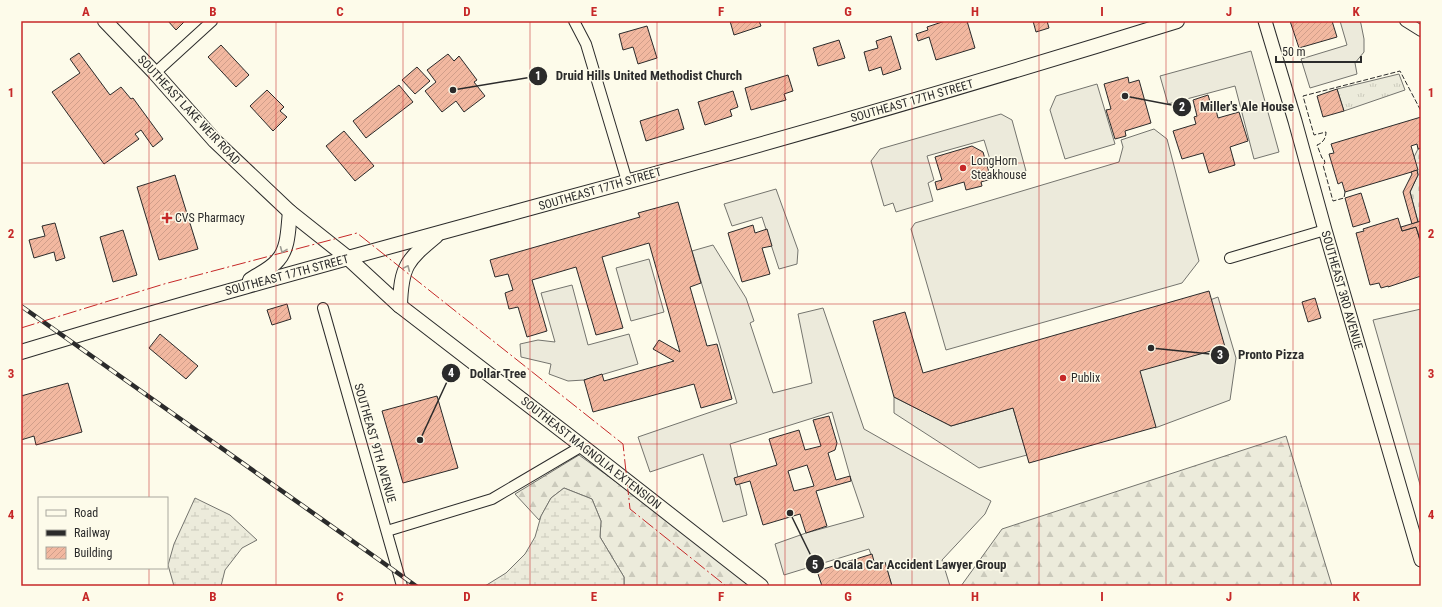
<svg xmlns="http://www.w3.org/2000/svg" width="1442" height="607" viewBox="0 0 1442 607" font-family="'Roboto Condensed',sans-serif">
  <defs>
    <pattern id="grass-tufts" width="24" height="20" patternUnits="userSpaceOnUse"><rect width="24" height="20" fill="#ecebdb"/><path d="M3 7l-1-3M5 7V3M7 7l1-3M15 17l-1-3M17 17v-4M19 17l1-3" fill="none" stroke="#cbcabc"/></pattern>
    <pattern id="forest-firs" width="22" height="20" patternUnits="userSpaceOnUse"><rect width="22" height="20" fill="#ecebdb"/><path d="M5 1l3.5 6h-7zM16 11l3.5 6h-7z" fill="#cbcabc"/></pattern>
    <pattern id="wetland-marsh" width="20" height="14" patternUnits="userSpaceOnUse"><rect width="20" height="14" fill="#ecebdb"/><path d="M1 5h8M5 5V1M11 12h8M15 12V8" fill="none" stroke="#cbcabc"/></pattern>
    <pattern id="cemetery-stones" width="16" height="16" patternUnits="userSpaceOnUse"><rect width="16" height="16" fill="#ecebdb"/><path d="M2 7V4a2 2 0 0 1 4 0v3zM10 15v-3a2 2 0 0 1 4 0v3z" fill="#cbcabc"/></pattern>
    <pattern id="building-hatch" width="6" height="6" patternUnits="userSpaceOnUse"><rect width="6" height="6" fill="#f2b8a0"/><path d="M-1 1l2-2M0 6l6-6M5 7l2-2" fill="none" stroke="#d09e8a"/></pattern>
  </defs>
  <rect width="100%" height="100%" fill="#fdfbea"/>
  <polygon fill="url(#grass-tufts)" stroke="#74746e" points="1399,74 1405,90 1344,111 1337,89"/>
  <g fill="url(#forest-firs)" stroke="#74746e">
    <polygon points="1286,436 1332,586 961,586 1002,529"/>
    <polygon points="579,455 641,500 751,586 624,586 624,577 600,537 601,521 592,499 564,488 551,498 539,520 515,494"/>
  </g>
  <g fill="url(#wetland-marsh)" stroke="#74746e">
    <polygon points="564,488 592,499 601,521 600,537 624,577 624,586 485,586 506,573 525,554 535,537 541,516 551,498"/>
    <polygon points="195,498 230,515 257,540 242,548 225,570 221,586 174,586 168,565 174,544"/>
  </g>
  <polygon fill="url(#cemetery-stones)" stroke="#74746e" points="1421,148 1421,221 1418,222 1410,192 1418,175 1414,157 1418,149"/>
  <g fill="#eceadb" stroke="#74746e">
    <polygon points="1340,21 1360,21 1361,24 1364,39 1364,52 1355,63 1357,74 1310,88 1301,59 1347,45"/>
    <polygon points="1251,51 1279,152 1254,159 1235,86 1168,104 1160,76"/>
    <polygon points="1097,84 1115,144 1065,159 1050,110 1056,96"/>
    <polygon points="1001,114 1012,120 1026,171 996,179 984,140 927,156 934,180 928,183 933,201 896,212 893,203 884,206 871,161 880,149"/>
    <polygon points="1154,129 1167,139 1199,261 1182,283 946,350 911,229 915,223 1119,162 1123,147 1121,140"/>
    <polygon points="776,189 798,250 797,264 779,269 762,217 732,226 724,204"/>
    <polygon points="713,245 746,298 754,321 750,323 773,393 812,383 798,314 823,308 864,429 991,501 985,514 942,560 950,586 892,586 885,563 875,565 869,549 784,575 775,544 806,533 864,517 850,476 832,412 730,444 747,515 723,522 703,454 650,472 638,437 737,403 692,251"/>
    <polygon points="649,259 664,312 631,321 616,268"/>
    <polygon points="572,285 588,345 629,334 638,364 584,380 568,381 549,374 551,364 521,357 520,344 538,340 555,342 541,293"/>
    <polygon points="1218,297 1236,358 1230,400 1155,428 1137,370 1210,300"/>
    <polygon points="1421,309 1421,488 1373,320"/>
    <polygon points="894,397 951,426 1013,408 1027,455 979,468 894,413"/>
  </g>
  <g fill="url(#building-hatch)" stroke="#2b2b2b" fill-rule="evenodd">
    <polygon points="168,21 185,21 176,30"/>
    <polygon points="730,21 759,21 761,26 734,35"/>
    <polygon points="945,21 967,21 975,48 936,60 929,37 918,41 916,34 928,30 927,27"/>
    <polygon points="1033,21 1047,21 1049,28 1036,32"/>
    <polygon points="1290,21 1332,21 1337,37 1299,48"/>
    <polygon points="647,26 657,58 638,64 633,47 623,50 619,34"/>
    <polygon points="891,36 901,69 883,75 881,67 869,71 864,52 878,48 876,41"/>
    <polygon points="839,40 845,58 818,66 813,48"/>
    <polygon points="221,45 249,75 236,87 208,57"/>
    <polygon points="79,53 110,95 121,87 131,99 133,98 163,139 153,147 141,130 135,134 139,139 104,164 52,92 80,73 70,59"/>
    <polygon points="448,54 454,61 459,56 477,80 474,82 485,96 464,112 456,101 442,112 425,91 436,82 427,70"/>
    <polygon points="417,67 430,81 415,94 402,80"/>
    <polygon points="788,75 793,91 784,94 786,100 751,110 745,88"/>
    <polygon points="1128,77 1129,83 1139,80 1151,123 1125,131 1126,136 1115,139 1106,110 1111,109 1104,84"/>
    <polygon points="399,85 413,102 366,138 353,121"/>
    <polygon points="1337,89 1344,111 1323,117 1317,96"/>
    <polygon points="267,90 284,107 280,111 287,117 273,131 250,106"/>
    <polygon points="733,91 738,107 730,110 732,116 705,125 698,102"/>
    <polygon points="1208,95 1213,111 1216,110 1218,118 1239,112 1248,141 1230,147 1235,165 1209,173 1203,153 1182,159 1173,131 1196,124 1194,117 1197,116 1193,100"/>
    <polygon points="678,109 684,129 646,141 640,121"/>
    <polygon points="1421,117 1421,148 1418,149 1417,144 1411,146 1418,170 1345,192 1342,182 1338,184 1329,154 1334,153 1331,144"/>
    <polygon points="344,131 374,166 355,181 326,146"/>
    <polygon points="972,146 983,152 991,179 981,182 982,186 966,190 964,182 937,190 935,182 942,180 935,157"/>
    <polygon points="1417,170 1418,175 1410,192 1418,222 1412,224 1403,192 1412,174 1411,172"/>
    <polygon points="175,175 198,249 159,260 137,187"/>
    <polygon points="1361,193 1370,222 1353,227 1345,198"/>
    <polygon points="678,202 701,283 690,287 707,346 717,344 732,399 701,408 694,384 593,412 584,380 602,374 604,381 674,361 653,349 659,340 680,352 649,243 602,257 623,328 596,335 576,267 532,280 547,331 527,337 518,307 509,309 505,293 513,290 508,274 495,277 490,260 640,217 638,213"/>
    <polygon points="1398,218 1402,231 1416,227 1421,244 1421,276 1388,287 1388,286 1381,288 1379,283 1370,285 1356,233 1364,231 1363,229"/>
    <polygon points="1421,221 1421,242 1416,227 1402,231 1401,227"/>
    <polygon points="55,223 65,258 56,261 54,252 34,258 29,240 45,236 42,226"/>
    <polygon points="753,225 755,233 767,229 772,246 762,248 770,274 742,282 728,233"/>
    <polygon points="123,230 137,275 113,282 100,237"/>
    <polygon points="1209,291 1225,347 1140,371 1156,427 1029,463 1013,408 951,426 894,397 873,321 905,312 923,373"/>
    <polygon points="1315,298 1321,318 1308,322 1302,302"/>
    <polygon points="287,304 291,319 272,325 267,310"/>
    <polygon points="160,334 198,366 186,379 149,348"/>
    <polygon points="68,383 82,432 36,445 34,436 21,440 21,396"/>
    <polygon points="437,396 458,468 403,483 382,411"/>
    <path d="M829 416 837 443 835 450 828 453 836 480 850 476 851 481 816 491 827 526 806 533 800 514 763 525 750 481 736 485 734 478 777 465 769 439 799 430 805 450 821 446 813 420ZM807 465 814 486 794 491 788 471Z"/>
    <polygon points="872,554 875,565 885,562 892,586 822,586 817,571"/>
  </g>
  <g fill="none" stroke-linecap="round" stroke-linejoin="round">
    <defs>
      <g id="minor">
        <polyline points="574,21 586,44 627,181"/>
        <polyline points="1405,21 1421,31"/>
        <polyline points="155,73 212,21"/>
        <polyline points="1230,258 1325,230"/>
        <polyline points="323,308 402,586"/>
        <polyline points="387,531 492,499 582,446"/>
      </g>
      <polyline id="tertiary" points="1265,21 1295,121 1325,230 1421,560"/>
      <g id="secondary">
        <polyline points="105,21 155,73 215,141 290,212 348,258 400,306 582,446 761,586"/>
        <path d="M250 280C259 274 271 269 278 260 289 248 288 227 290 212"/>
        <path d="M400 306C401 266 407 260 436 236"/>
        <path d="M21 352C195 299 370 252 545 204 756 147 968 86 1177 21"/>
      </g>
    </defs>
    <use href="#minor" stroke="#2b2b2b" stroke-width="12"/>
    <use href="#tertiary" stroke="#2b2b2b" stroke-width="15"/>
    <use href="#secondary" stroke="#2b2b2b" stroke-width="16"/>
    <use href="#minor" stroke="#fdfbea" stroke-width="10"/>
    <use href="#tertiary" stroke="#fdfbea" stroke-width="13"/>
    <use href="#secondary" stroke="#fdfbea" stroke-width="14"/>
    <defs>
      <polyline id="rail" points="21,306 416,586"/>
    </defs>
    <use href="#rail" stroke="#2b2b2b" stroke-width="4.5"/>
    <use href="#rail" stroke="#fdfbea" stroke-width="3" stroke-dasharray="9" stroke-linecap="butt"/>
    <path stroke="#2b2b2b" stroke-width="1" stroke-dasharray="5 2" stroke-linecap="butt" d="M1345 192 1344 198 1333 201 1323 165 1325 163 1324 159 1322 158 1317 145C1323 143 1326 138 1326 132L1314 135 1303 96 1400 71 1421 111"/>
    <polyline stroke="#c62828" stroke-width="1" stroke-dasharray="14 3 2 3" stroke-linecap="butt" points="21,328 164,284 357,233 623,444 630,509 726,586"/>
  </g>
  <defs><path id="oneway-chevron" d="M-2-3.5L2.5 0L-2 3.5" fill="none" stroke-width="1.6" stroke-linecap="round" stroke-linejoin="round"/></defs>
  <g stroke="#9e9d94">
    <use href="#oneway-chevron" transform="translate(283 250) rotate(112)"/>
    <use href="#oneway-chevron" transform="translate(407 268) rotate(-66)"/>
  </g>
  <path fill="none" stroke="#c62828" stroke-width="1" stroke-opacity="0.55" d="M149 21V498M276 21V586M403 21V586M530 21V586M657 21V586M785 21V586M912 21V586M1039 21V586M1166 21V586M1293 21V586M21 163H1421M21 304H1421M21 444H1421M149 568V586"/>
  <g fill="#c62828" stroke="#fdfbea" stroke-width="1.5">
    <circle cx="963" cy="168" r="4"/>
    <path d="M165 212h4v4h4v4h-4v4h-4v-4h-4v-4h4z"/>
    <circle cx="1063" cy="378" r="4"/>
  </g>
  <g text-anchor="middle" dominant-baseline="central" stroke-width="3" stroke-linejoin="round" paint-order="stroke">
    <g font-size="12" fill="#2b2b2b" stroke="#fdfbea">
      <text transform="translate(912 101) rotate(-16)">SOUTHEAST 17TH STREET</text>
      <text transform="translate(189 110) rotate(47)">SOUTHEAST LAKE WEIR ROAD</text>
      <text transform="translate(600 189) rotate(-16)">SOUTHEAST 17TH STREET</text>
      <text transform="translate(287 275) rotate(-15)">SOUTHEAST 17TH STREET</text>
      <text transform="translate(1342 290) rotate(74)">SOUTHEAST 3RD AVENUE</text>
      <text transform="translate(375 443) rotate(74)">SOUTHEAST 9TH AVENUE</text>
      <text transform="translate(591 453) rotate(38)">SOUTHEAST MAGNOLIA EXTENSION</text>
    </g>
    <g font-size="12" fill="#2b2b2b" stroke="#fdfbea" text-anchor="start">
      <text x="971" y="161">LongHorn<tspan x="971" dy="14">Steakhouse</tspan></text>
      <text x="175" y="218">CVS Pharmacy</text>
      <text x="1071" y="378">Publix</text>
    </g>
  </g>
  <path fill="none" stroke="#2b2b2b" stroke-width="1.5" d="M453 90L538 76M1125 96L1182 107M1151 348L1220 355M420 440L451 373M790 513L815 564"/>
  <g fill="#2b2b2b" stroke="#fdfbea" stroke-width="1.5">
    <circle cx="453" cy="90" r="4"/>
    <circle cx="1125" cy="96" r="4"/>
    <circle cx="1151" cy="348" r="4"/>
    <circle cx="420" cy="440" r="4"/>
    <circle cx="790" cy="513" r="4"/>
    <circle cx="538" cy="76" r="10"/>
    <circle cx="1182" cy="107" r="10"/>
    <circle cx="1220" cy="355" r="10"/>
    <circle cx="451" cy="373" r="10"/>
    <circle cx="815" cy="564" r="10"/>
  </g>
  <g font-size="12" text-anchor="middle" font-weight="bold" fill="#fff">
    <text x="538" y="80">1</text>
    <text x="1182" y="111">2</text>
    <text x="1220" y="359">3</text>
    <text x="451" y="377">4</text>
    <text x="815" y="569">5</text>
  </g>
  <g font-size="13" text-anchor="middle" font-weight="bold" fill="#2b2b2b" stroke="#fdfbea" stroke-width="3" stroke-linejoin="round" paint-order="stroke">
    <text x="649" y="80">Druid Hills United Methodist Church</text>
    <text x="1247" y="111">Miller's Ale House</text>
    <text x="1271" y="359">Pronto Pizza</text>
    <text x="498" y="378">Dollar Tree</text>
    <text x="920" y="569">Ocala Car Accident Lawyer Group</text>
  </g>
  <rect width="1442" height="607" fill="none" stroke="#fdfbea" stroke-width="44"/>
  <rect x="38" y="497" width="130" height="72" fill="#fdfbea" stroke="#a9a89e"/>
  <rect x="46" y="510" width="20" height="6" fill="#fdfbea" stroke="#a9a89e"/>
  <text x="74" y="517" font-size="12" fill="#2b2b2b">Road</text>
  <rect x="46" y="530" width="20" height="6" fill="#2b2b2b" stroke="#a9a89e"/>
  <text x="74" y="537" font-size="12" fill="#2b2b2b">Railway</text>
  <rect x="46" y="547" width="20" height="12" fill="url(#building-hatch)" stroke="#a9a89e"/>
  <text x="74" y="557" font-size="12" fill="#2b2b2b">Building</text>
  <path d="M1276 56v6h85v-6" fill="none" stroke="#2b2b2b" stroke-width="2"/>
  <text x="1282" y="56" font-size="12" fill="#2b2b2b" stroke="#fdfbea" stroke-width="3" paint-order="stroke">50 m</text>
  <rect x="22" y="22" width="1398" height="563" fill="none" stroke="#c62828" stroke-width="1.5"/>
  <g font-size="13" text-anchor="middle" font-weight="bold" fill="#c62828">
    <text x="86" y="16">A</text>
    <text x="213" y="16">B</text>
    <text x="340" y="16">C</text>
    <text x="467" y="16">D</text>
    <text x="594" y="16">E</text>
    <text x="721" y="16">F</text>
    <text x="848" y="16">G</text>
    <text x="975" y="16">H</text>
    <text x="1102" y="16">I</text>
    <text x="1229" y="16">J</text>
    <text x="1356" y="16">K</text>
    <text x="11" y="97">1</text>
    <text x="1431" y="97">1</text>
    <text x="11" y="238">2</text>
    <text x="1431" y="238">2</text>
    <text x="11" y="378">3</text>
    <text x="1431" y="378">3</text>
    <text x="11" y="519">4</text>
    <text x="1431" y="519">4</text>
    <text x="86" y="601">A</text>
    <text x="213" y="601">B</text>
    <text x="340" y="601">C</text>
    <text x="467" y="601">D</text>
    <text x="594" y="601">E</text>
    <text x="721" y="601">F</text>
    <text x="848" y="601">G</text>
    <text x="975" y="601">H</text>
    <text x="1102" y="601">I</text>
    <text x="1229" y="601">J</text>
    <text x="1356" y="601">K</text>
  </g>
</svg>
